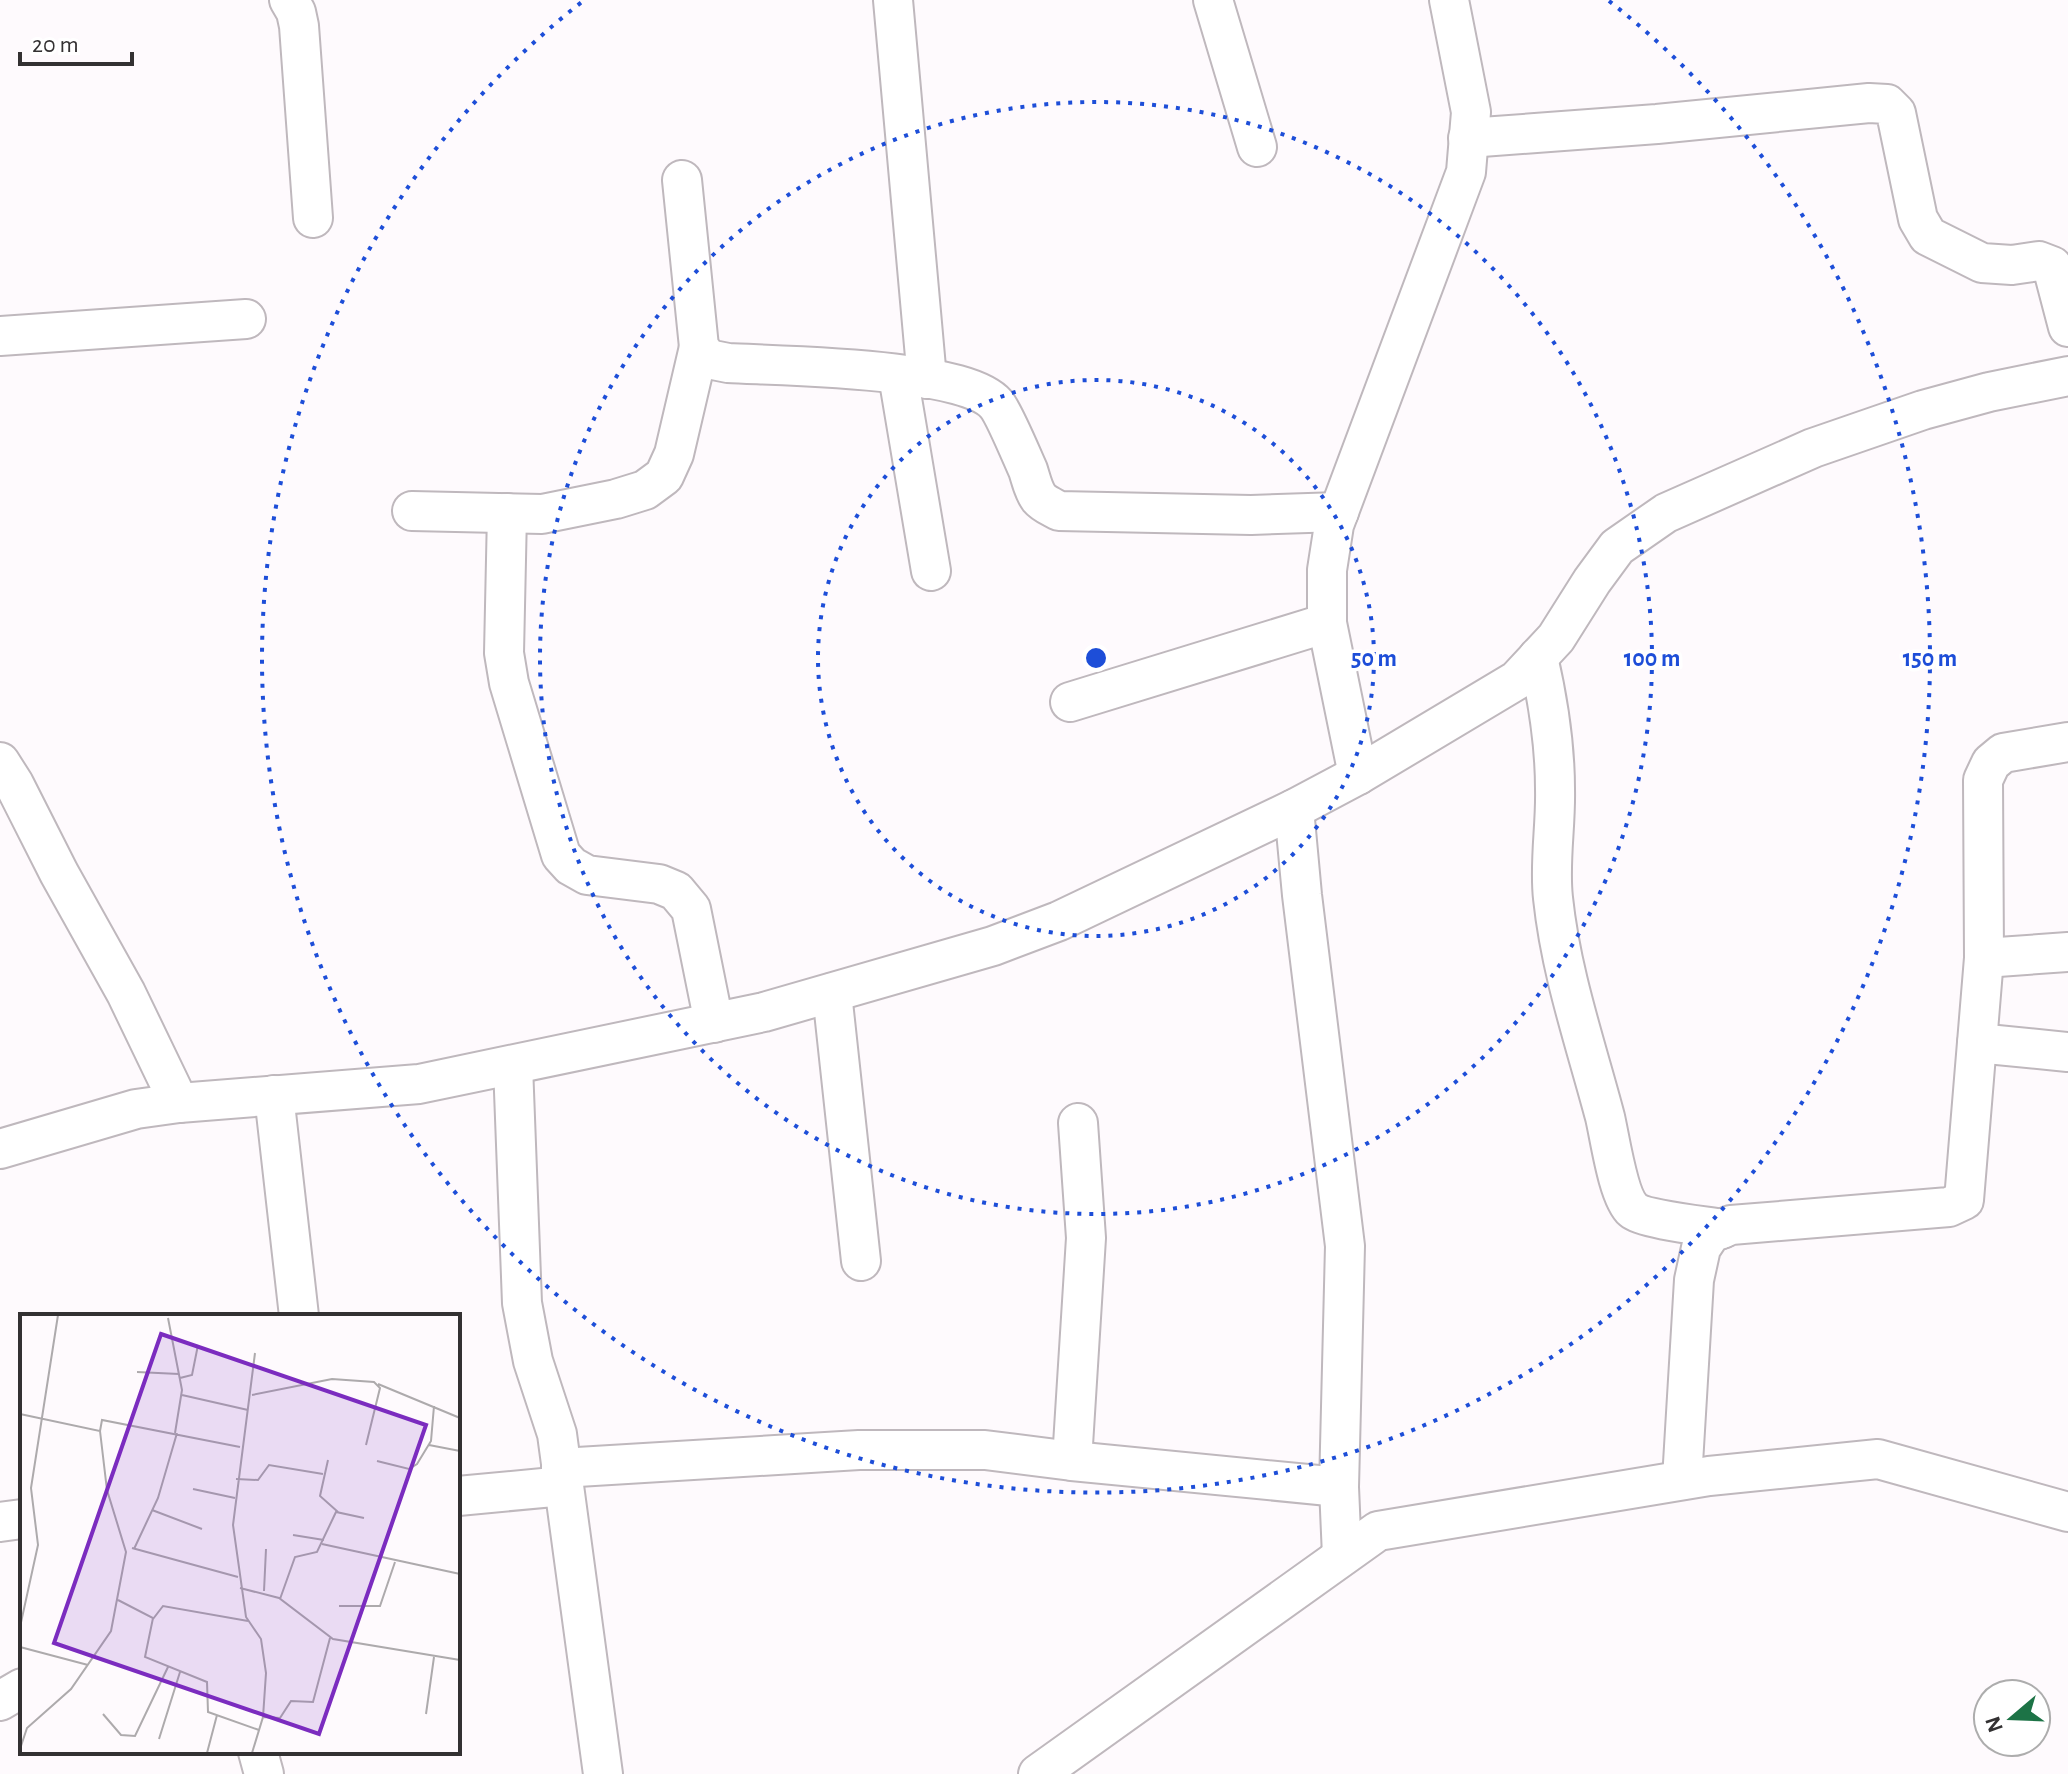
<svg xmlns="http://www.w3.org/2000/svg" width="2068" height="1774" viewBox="0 0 2068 1774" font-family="'Alegreya Sans',sans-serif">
  <rect width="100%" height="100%" fill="#fefafd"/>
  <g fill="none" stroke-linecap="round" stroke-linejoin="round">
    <defs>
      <g id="minor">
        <polyline points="289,0 296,12 299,26 313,218"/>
        <polyline points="893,0 927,379"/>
        <polyline points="1213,0 1257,147"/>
        <polyline points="1468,138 1657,124 1869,103 1887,104 1896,113 1918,219 1928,236 1982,263 2012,265 2039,261 2052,266 2068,327"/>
        <path d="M682 180 699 347 708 359 728 363C781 366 964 367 996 404 1004 413 1022 457 1028 470 1031 479 1033 490 1039 498 1044 504 1052 507 1059 511L1251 515 1339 512"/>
        <polyline points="0,336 246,319"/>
        <polyline points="898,375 931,571"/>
        <polyline points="412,511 542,514 616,499 645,490 664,476 674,454 699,347"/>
        <polyline points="507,513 504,653 509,683 561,855 571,866 587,875 659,884 676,891 691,909 714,1023"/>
        <path d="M1538 657C1548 700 1555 744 1555 789 1556 826 1549 862 1553 898 1561 974 1586 1045 1605 1117 1610 1138 1618 1197 1633 1210 1643 1219 1705 1226 1722 1229"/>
        <polyline points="1070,702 1327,623"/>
        <polyline points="0,762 14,784 59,873 126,993 179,1103"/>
        <polyline points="1358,775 1327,623 1327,570 1334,525 1466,172 1471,112 1449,0"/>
        <polyline points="1294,809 1302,895 1345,1246 1339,1487 1342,1556"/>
        <polyline points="1984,958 2068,952"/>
        <polyline points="832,993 861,1261"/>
        <polyline points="1977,1043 2068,1052"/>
        <polyline points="513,1065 522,1303 533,1361 557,1434 603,1774"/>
        <polyline points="274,1095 299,1316"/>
        <polyline points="0,1149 136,1109 179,1103 419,1084 764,1012 993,946 1059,921 1294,809 1358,775 1517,680 1556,638 1592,581 1617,547 1666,513 1813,448 1923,410 1989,392 2068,376"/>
        <polyline points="1072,1461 1086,1238 1078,1123"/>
        <polyline points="561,1468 859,1450 985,1450 1072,1461 1339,1487"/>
        <polyline points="1682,1480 1694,1280 1701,1248 1711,1233 1731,1225 1949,1207 1964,1200 1984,958 1983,780 1991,763 2003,753 2068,742"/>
        <polyline points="458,1496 564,1486"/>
        <polyline points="0,1522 22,1519"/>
        <polyline points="0,1701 22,1688"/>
        <polyline points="258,1752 264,1774"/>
        <polyline points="1038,1774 1378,1531 1709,1476 1878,1459 2068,1512"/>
      </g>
    </defs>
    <use href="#minor" stroke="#bfb8bd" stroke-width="42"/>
    <use href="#minor" stroke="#fff" stroke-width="38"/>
  </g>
  <g fill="none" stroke="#1d4ed8" stroke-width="4" stroke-dasharray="4 8">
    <circle cx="1096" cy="658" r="278"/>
    <circle cx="1096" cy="658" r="556"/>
    <path d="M1609 1A834 834 0 1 1 583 1"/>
  </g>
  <g transform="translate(20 1314)">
    <rect width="440" height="440" fill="#fefafd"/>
    <path fill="none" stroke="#adaaac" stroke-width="2" d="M148 4 162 76 155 119M117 58 159 60M160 64 172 61 178 31M358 70 440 104M162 81 228 96M232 81 312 65 354 68 360 74 346 131M0 100 80 117 87 176 106 238 91 317 51 375 7 414 0 435M80 117 82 106 220 133M409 131 440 137M308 146 300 182 318 198M357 147 389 155 397 150 411 127 414 92M216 165 238 166 249 151 303 160M173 175 215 184M132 196 182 215M273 221 304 226M302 230 440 260M112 234 218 263M114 235 138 184 157 119M220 274 259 284 313 325 440 346M244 277 246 235M260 285 275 243 297 238 316 198 344 204M98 286 133 304 125 343 187 368 188 398 239 416M319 292H360L375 248M133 305 143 292 228 307M0 313 18 231 11 174 38 1M0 333 68 351M83 400 101 421 115 422 148 353M406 400 414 343M243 403 260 404 271 387 293 388 310 324M139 425 160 358M187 439 197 401M232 439 243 403 246 359 241 325 226 303 213 211 235 39"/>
    <path fill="#7b2cbf" fill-opacity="0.15" stroke="#7b2cbf" stroke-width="4" d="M141 20 406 111 299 420 34 329Z"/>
    <rect width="440" height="440" fill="none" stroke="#333132" stroke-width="4"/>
  </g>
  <circle cx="1096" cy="658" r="12" fill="#1d4ed8" stroke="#fff" stroke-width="4"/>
  <g font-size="24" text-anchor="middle" font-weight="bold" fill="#1d4ed8" stroke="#fff" stroke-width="7" stroke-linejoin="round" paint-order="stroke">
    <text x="1374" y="666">50 m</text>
    <text x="1652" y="666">100 m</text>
    <text x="1930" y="666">150 m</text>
  </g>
  <g transform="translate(2012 1718) rotate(251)"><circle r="38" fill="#ffffff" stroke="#adadad" stroke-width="2"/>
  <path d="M0-6L14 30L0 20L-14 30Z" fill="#1c7346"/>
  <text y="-12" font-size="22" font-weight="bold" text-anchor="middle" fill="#333132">N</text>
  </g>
  <path d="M20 52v12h112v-12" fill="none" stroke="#333132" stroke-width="4"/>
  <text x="32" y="52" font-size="24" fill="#333132" stroke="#ffffff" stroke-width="6" paint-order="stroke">20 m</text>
</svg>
